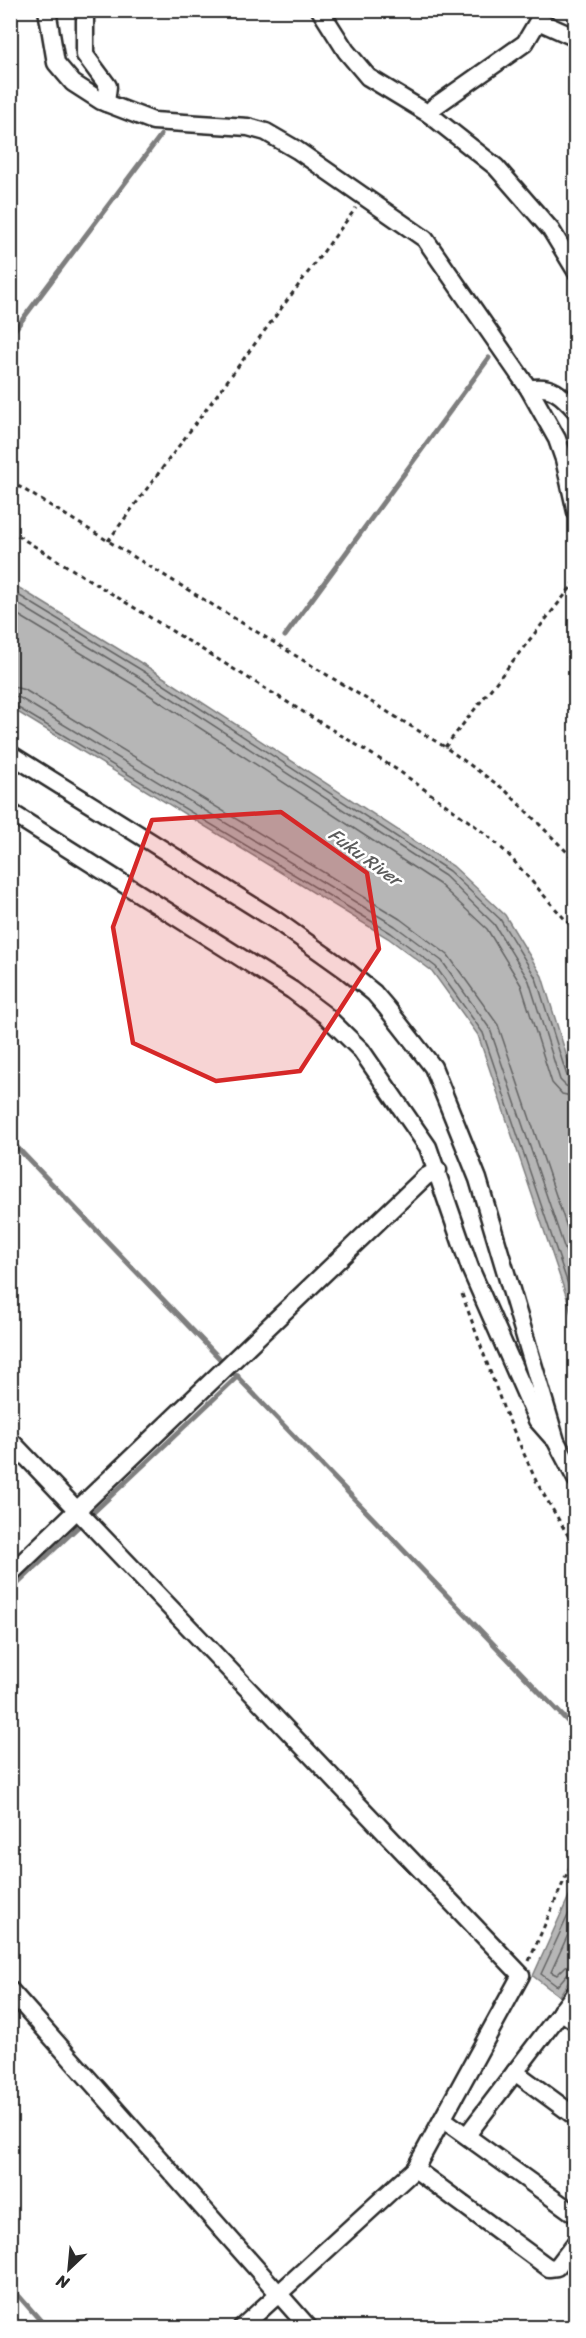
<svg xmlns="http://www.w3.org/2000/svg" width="586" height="2338" viewBox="0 0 586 2338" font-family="Sriracha,sans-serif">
  <rect width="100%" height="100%" fill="#fff"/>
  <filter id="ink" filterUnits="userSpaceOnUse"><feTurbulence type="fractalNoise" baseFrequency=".0167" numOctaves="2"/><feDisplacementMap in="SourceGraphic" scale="12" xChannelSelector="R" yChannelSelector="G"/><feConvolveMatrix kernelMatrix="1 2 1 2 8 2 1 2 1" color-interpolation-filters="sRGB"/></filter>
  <g filter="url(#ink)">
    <g fill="#b6b6b6" stroke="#7e7e7e" stroke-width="1.5">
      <polygon points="11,583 146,666 453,866 505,915 542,976 575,1083 575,1332 568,1301 478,1035 432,971 388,938 11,708"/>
      <polygon points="575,1883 575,1973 559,1996 533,1976"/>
    </g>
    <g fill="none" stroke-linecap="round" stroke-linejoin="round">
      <g stroke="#636363" stroke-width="1.5">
        <polyline points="10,590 143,671 449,871 500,919 536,978 567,1076 576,1080"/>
        <polyline points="10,599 139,677 445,876 494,924 529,981 560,1080 566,1086 576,1088"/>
        <polyline points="10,610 134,685 439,884 487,929 521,985 552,1083 562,1094 576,1097"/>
        <polyline points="10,686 25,690 400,919 448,955 498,1025 576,1254"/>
        <polyline points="10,695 20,698 395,926 442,961 490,1029 576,1282"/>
        <polyline points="10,703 391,933 436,967 483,1033 576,1308"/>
        <polyline points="576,1898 541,1974 557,1986 569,1972 576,1971"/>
        <polyline points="576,1917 551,1972 557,1975 566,1966 576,1963"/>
      </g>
      <g stroke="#7e7e7e" stroke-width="5">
        <polyline points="10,336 161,135"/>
        <polyline points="285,636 489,358"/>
        <polyline points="10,1140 576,1730"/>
        <polyline points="10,1591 238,1376"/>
        <polyline points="10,2286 47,2328"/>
      </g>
      <defs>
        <g id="minor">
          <polyline points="47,10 56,63 73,83 101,101 153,121 248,127 266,132 297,150 425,239 529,389 557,439 564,459 576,512"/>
          <polyline points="85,10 85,55 108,86 106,103"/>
          <polyline points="320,10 346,51 368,77 429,114 496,167 551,230 576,271"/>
          <polyline points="541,11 538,21 576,38"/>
          <polyline points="429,114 434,107 525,43 538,21"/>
          <path d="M529 389C551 384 562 395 576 411"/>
          <polyline points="10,754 277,921 347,971 374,993 386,1007 433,1067 478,1179 556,1441 576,1479"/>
          <polyline points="10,812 292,990 325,1015 361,1050 428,1147 470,1268 537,1420 552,1437"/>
          <polyline points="10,1440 521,1975 415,2169 241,2328"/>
          <polyline points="10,1574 425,1177 438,1170"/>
          <polyline points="10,1990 309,2328"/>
          <polyline points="561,2011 576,2022"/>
          <polyline points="515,2072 576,2117"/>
          <polyline points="443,2119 576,2215"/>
          <polyline points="467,2135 576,1992"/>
          <polyline points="415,2169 549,2268 557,2267 576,2242"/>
        </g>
      </defs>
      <use href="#minor" stroke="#2b2b2b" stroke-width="21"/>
      <g stroke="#2b2b2b" stroke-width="3" stroke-dasharray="4.5 4.5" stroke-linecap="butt">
        <polyline points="10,481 445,747 505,790 576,861"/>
        <polyline points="10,531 399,771 478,828 506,852 576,932"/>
        <polyline points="108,541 356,208"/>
        <polyline points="445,747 576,581"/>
        <polyline points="462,1294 503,1407 537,1483 576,1549"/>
        <polyline points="529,1961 576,1853"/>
      </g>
      <use href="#minor" stroke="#fff" stroke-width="16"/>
    </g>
  </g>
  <path fill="#d62828" fill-opacity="0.2" stroke="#d62828" stroke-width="4.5" stroke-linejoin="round" d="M281 812 367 873 379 949 300 1071 216 1081 133 1043 113 927 152 820Z"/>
  <g text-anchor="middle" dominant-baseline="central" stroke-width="5" stroke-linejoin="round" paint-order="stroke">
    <g font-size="18" font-style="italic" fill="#5c5c5c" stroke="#fff">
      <text transform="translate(365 857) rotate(36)">Fuku River</text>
    </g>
  </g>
  <rect width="586" height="2338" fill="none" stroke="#fff" stroke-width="36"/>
  <rect x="18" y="18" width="550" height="2302" fill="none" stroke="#2b2b2b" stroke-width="2" filter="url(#ink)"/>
  <g transform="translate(69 2269) rotate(206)" stroke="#ffffff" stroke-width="4.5" paint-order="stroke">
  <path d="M0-4.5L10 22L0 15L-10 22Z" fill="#2b2b2b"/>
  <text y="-9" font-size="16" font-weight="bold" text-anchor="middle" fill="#2b2b2b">N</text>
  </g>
</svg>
